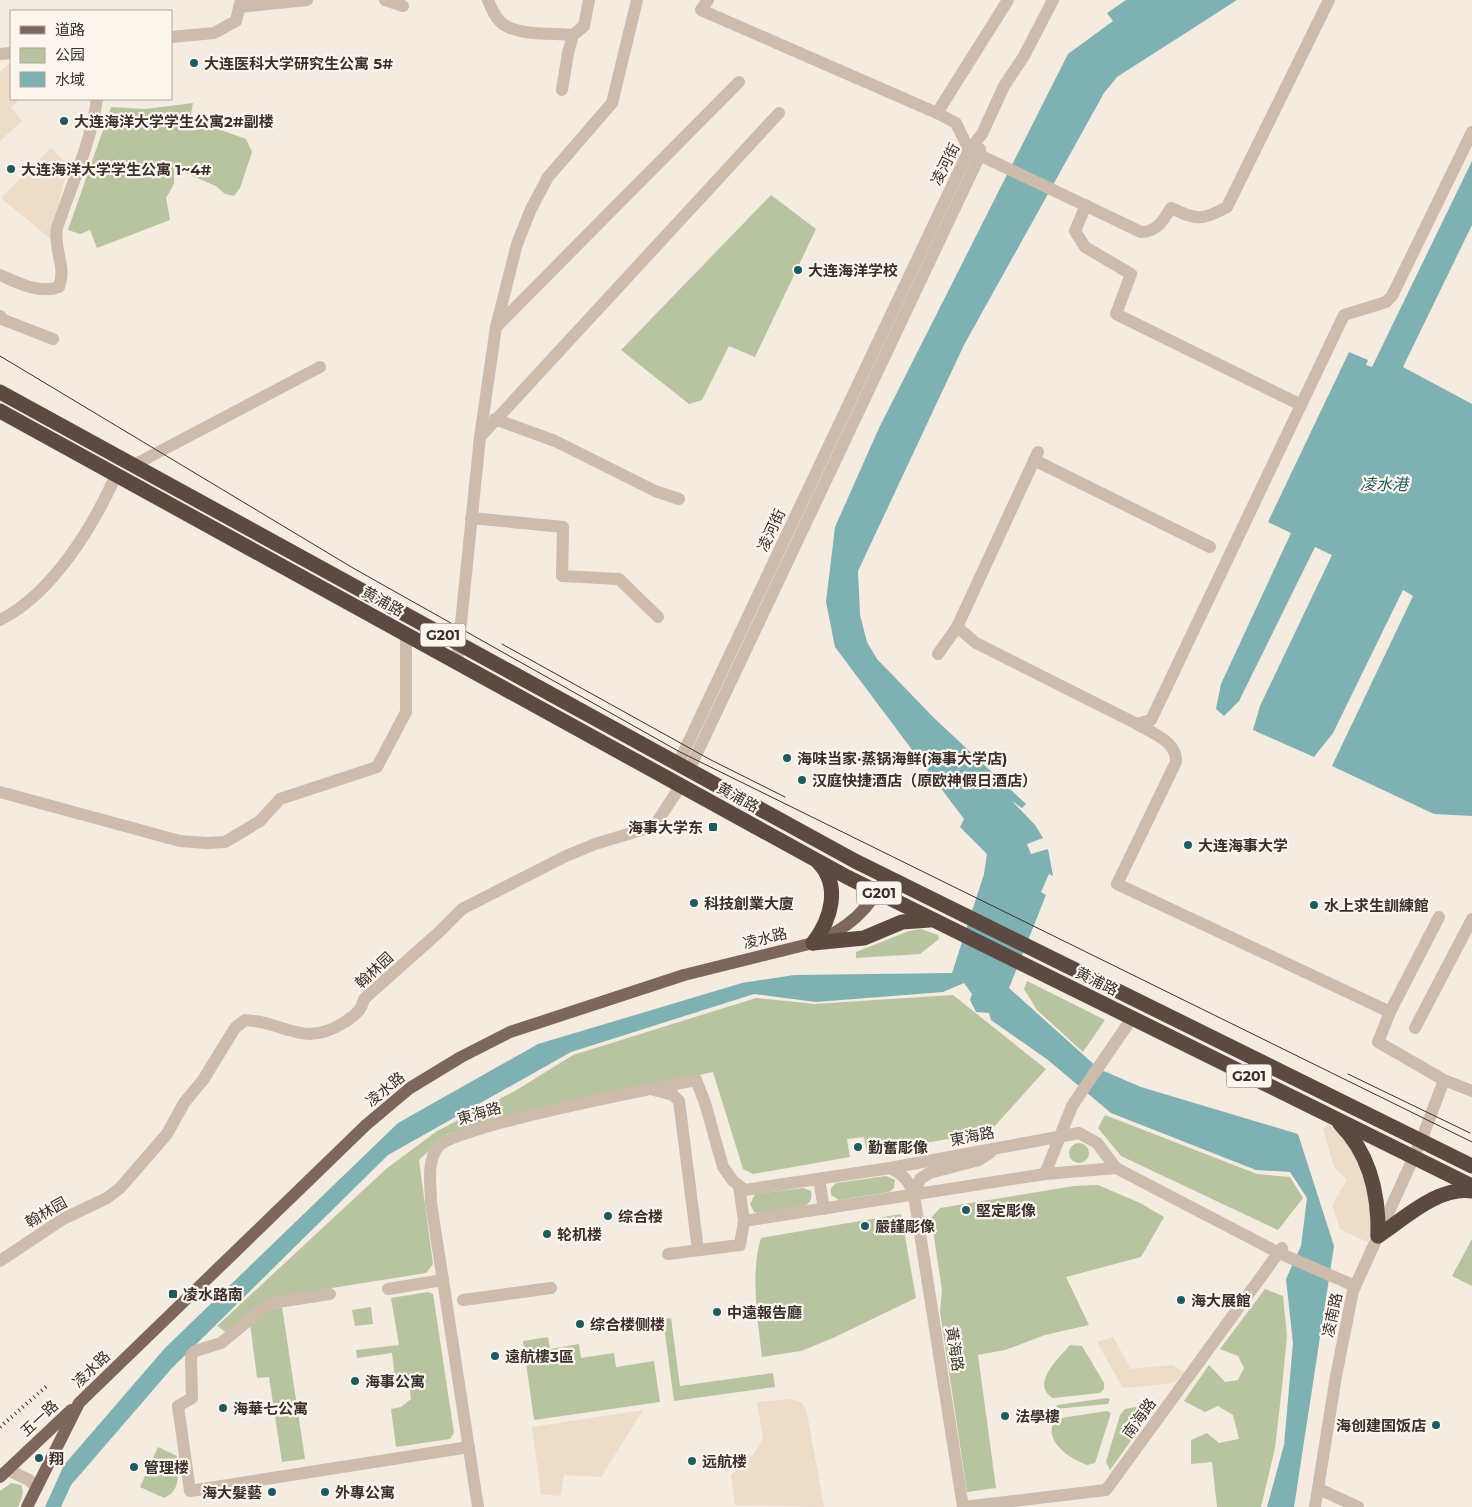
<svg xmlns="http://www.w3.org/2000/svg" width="1472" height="1507" viewBox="0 0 1472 1507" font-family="Montserrat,'Noto Sans SC',sans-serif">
  <rect width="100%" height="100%" fill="#f4ebe1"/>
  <g fill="#b8c4a0">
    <polygon points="193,103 190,119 246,139 252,152 240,188 234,196 225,194 216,186 174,168 174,184 166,198 170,220 97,248 90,230 80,234 68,230 111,107 145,109"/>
    <polygon points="771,195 816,229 755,357 729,346 702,400 689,404 621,350"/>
    <polygon points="921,929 938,935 939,939 920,954 856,958 856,952 909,931"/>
    <polygon points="1027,981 1105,1020 1083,1052 1037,1010 1024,989"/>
    <polygon points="953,995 1046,1069 993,1128 977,1134 867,1153 864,1137 847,1139 850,1157 753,1174 743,1169 713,1072 519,1115 447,1134 419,1160 433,1264 426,1273 269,1298 226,1332 217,1326 386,1169 437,1131 515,1091 573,1055 756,998 814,1004"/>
    <polygon points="1105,1115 1257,1174 1290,1177 1303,1198 1278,1230 1121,1156 1098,1128"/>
    <circle cx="1079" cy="1153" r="10"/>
    <polygon points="886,1176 895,1180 894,1188 889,1192 839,1200 831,1195 831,1188 836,1183"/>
    <polygon points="1098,1185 1140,1203 1164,1217 1141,1257 1066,1277 1089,1325 1045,1335 1005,1350 978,1355 996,1488 967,1492 940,1312 942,1290 931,1218 940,1208 1074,1186"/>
    <path d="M803 1188 811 1191C812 1198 811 1203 804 1206L758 1213 754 1212 750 1204 755 1194Z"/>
    <path d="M901 1214 916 1298 833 1338 801 1351 762 1357C758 1322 750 1272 761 1238Z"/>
    <polygon points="1472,1239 1472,1286 1452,1276"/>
    <polygon points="1265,1289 1283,1296 1287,1336 1282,1387 1275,1448 1261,1507 1217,1507 1212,1462 1191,1464 1191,1440 1207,1433 1219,1443 1239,1439 1233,1415 1218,1406 1205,1412 1184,1401 1209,1365 1225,1382 1238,1380 1244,1368 1238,1356 1220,1349"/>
    <polygon points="428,1292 433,1294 454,1433 450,1439 396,1447 391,1409 401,1407 411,1399 409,1383 395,1378 392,1353 357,1358 356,1350 399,1345 391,1298"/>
    <polygon points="282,1307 305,1459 282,1462 269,1377 257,1378 250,1323 266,1310"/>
    <polygon points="371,1307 373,1324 355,1326 352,1310"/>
    <polygon points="671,1318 680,1386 773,1373 775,1387 674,1401 663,1319"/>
    <polygon points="548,1337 550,1349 579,1344 581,1358 614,1353 616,1367 654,1361 660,1402 534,1420 523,1341"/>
    <path d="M1070 1345 1082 1346 1104 1383V1389L1100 1393 1053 1398C1030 1384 1059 1358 1070 1345Z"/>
    <polygon points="1107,1398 1110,1399 1108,1404 1055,1409 1057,1405"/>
    <polygon points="1153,1404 1155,1407 1110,1470 1106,1462 1120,1415 1125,1409"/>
    <path d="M1107 1411 1111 1413 1095 1463 1087 1465C1069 1458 1042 1441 1055 1419Z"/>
    <path d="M158 1447 177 1456C178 1471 182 1491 164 1498L140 1487Z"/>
    <path d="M11 1483 21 1485C25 1493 21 1500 18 1507H0V1491Z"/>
  </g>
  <g fill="#ecdcc8">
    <polygon points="11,63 11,99 20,99 11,107 22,121 0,141 0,71 4,73 1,70"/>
    <polygon points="51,148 68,165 53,225 52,240 1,198"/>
    <polygon points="1328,1124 1350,1144 1367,1176 1372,1232 1367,1242 1340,1229 1332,1205 1347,1180 1334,1167 1323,1129"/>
    <polygon points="1113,1337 1131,1369 1172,1365 1184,1372 1174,1383 1123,1388 1097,1342"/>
    <polygon points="792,1399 802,1403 807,1413 824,1507 735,1505 731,1475 754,1454 763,1438 757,1402"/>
    <polygon points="643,1410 601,1477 564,1475 560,1496 541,1494 532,1427"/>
  </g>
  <g fill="#7fb0b2">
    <polygon points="1126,0 1237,0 1117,77 1104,93 964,345 858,571 860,615 867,642 877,659 934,718 1026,804 1022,808 1012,801 1035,825 1043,838 1027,844 1031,854 1048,849 1053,876 1049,874 1041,892 1046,895 1009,988 1099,1069 1141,1087 1298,1134 1334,1246 1294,1507 1267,1507 1284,1445 1293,1343 1286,1279 1301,1246 1307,1198 1290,1172 1256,1170 1111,1113 1048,1060 991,1020 989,1013 976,1012 970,1000 972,994 964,983 943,992 816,1002 754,994 571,1052 388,1155 172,1368 71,1485 61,1507 45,1507 64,1465 165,1348 398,1123 538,1044 742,983 794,975 952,973 984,874 987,854 960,827 964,819 835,647 826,602 835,527 879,428 1068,54 1113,21 1107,13"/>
    <polygon points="1472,161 1472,225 1403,367 1472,404 1472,816 1434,814 1332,766 1413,596 1403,590 1333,733 1314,757 1253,730 1260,706 1332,555 1315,547 1239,701 1224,716 1216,709 1221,684 1291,533 1268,522 1349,352 1368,360 1366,365 1372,367"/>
  </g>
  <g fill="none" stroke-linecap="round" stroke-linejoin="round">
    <g stroke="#cdbbac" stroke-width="12">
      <polyline points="385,0 403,6"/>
      <path d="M488 0C492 10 496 20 506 26 524 36 553 33 573 35"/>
      <path d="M708 0 701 10 937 113 956 123 969 150 1141 232C1157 232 1163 221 1171 208 1196 220 1202 221 1227 207L1329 0"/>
      <polyline points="239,7 307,0"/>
      <polyline points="171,37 214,33 236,21 241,0"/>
      <polyline points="0,54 11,53"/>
      <polyline points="562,90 568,53 573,35 584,26 589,0"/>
      <polyline points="937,113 1008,0"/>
      <path d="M0 275C19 283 38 294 59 287 67 267 53 249 57 228 71 186 91 143 97 99"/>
      <polyline points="0,316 4,320 53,339"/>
      <polyline points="496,327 739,82"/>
      <polyline points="1301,405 1344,315 1386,302 1392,296 1472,132"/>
      <polyline points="495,419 555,441 655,491 679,499"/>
      <polyline points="480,437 779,113"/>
      <polyline points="1034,460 1210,547"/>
      <polyline points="134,465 320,367"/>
      <polyline points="471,518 563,527 562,576 619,579 658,617"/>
      <path d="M0 620C52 594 93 527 116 475"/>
      <polyline points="957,627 976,643 1137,724 1151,720 1301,405 1116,314 1131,274 1085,247 1075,231 1086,205"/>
      <polyline points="938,654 957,627 1038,452"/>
      <polyline points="457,662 480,437 496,327 517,244 531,209 548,177 612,103 637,0"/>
      <path d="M1137 724C1153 734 1177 741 1176 762L1117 884 1390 1012"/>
      <polyline points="678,764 969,150 982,134 1004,86 1024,56 1053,0"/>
      <polyline points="689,770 980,155 980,149"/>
      <polyline points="0,792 180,841 206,843 225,842 260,821 280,799 377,767 406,712 406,635"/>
      <polyline points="1439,917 1390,1012 1378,1042 1444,1080 1472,1091"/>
      <polyline points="1415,1028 1472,919"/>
      <polyline points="654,1090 673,1095 679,1101 698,1250"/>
      <path d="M890 1168C904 1175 909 1181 914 1195L963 1507"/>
      <polyline points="1045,1174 1072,1106 1132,1018"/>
      <polyline points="819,1179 824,1209"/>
      <polyline points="914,1195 920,1179 929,1173 979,1160 991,1152"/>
      <polyline points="744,1221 1045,1174 1116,1168 1279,1253 1355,1286"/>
      <polyline points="668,1254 740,1245 744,1221 739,1186"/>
      <path d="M0 1261 63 1219 107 1198 120 1188 167 1134 184 1103 203 1080 235 1028 245 1020C287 1022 302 1049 345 1022 354 1015 361 1012 364 999L438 933 462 909 566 856 595 844 648 828 657 822 681 785"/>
      <polyline points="388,1289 443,1280"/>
      <polyline points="330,1294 270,1303 221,1343 195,1351 191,1355 192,1398 178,1406 190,1491 469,1447"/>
      <polyline points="463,1300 551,1288"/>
      <polyline points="8,1470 29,1480 37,1488"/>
      <polyline points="1319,1489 1358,1507"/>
      <path d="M478 1507 431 1203C431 1185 426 1163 438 1147 452 1127 659 1087 696 1080L705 1103 723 1167 733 1181 745 1190 890 1168 1079 1133 1097 1143 1116 1168"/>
      <polyline points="963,1507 1106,1490 1282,1248"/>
      <polyline points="1315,1507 1336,1376 1353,1291 1421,1141 1444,1080"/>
    </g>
    <g stroke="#7d675c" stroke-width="12">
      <polyline points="0,1477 71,1410"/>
      <path d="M27 1507 79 1403 366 1125 410 1088 461 1057 510 1032 684 975 813 943C848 929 869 910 886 876"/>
    </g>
    <g stroke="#5c4a42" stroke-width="15">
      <polyline points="0,392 855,861 1472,1166"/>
      <polyline points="0,411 847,877 1472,1186"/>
      <polyline points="813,943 864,938 902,922 930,920"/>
      <path d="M813 943C831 920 841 886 819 863"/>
      <path d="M1340 1124C1370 1154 1379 1195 1378 1236"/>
      <path d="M1378 1236C1404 1219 1438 1186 1472 1191"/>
    </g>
    <g stroke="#3b302b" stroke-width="1">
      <polyline points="0,356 353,568 680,752 1472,1142"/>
      <polyline points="502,644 711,760 785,797"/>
      <polyline points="1348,1074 1470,1133"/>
    </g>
    <polyline stroke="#3b302b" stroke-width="4" stroke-dasharray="1 4" stroke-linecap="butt" points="0,1427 48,1385"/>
  </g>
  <g fill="#1f5a5e" stroke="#fbf5ee" stroke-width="2">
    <circle cx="194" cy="63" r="5"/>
    <circle cx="64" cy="121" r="5"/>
    <circle cx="11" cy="169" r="5"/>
    <circle cx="798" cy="270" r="5"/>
    <circle cx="787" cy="758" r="5"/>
    <circle cx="802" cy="780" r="5"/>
    <rect x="708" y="822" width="10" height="10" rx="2.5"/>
    <circle cx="1188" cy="845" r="5"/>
    <circle cx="694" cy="903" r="5"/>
    <circle cx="1314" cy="905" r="5"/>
    <circle cx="858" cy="1147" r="5"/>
    <circle cx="966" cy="1210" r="5"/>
    <circle cx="608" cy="1216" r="5"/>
    <circle cx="865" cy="1226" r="5"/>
    <circle cx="547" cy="1234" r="5"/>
    <rect x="168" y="1289" width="10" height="10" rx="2.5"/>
    <circle cx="1181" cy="1300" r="5"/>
    <circle cx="717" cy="1312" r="5"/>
    <circle cx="580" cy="1324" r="5"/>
    <circle cx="495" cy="1356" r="5"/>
    <circle cx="355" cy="1381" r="5"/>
    <circle cx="223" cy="1408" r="5"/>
    <circle cx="1005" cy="1416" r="5"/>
    <circle cx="1436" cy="1425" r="5"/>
    <circle cx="39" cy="1458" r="5"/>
    <circle cx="692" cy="1461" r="5"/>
    <circle cx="134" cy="1467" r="5"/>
    <circle cx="272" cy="1492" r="5"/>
    <circle cx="325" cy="1492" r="5"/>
  </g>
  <g text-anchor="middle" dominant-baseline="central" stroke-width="4.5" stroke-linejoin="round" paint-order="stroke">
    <g fill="#fbf5ee" stroke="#756b66" stroke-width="1">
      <rect x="420.5" y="623.5" width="45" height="23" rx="4"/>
      <rect x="856.5" y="881.5" width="45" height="23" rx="4"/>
      <rect x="1226.5" y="1064.5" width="45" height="23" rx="4"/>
    </g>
    <g font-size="14" font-weight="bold" fill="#3b302b">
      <text x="443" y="635">G201</text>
      <text x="879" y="893">G201</text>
      <text x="1249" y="1076">G201</text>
    </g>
    <g font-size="15" font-weight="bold" fill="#3b302b" stroke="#fbf5ee" text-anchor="start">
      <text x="204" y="63">大连医科大学研究生公寓 5#</text>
      <text x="74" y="121">大连海洋大学学生公寓2#副楼</text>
      <text x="21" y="169">大连海洋大学学生公寓 1~4#</text>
      <text x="808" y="270">大连海洋学校</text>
      <text x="797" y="758">海味当家·蒸锅海鲜(海事大学店)</text>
      <text x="812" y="780">汉庭快捷酒店（原欧神假日酒店）</text>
      <text x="703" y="827" text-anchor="end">海事大学东</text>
      <text x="1198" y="845">大连海事大学</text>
      <text x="704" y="903">科技創業大廈</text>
      <text x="1324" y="905">水上求生訓練館</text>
      <text x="868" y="1147">勤奮彫像</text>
      <text x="976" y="1210">堅定彫像</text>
      <text x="618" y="1216">综合楼</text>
      <text x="875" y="1226">嚴謹彫像</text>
      <text x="557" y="1234">轮机楼</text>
      <text x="183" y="1294">凌水路南</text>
      <text x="1191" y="1300">海大展館</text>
      <text x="727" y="1312">中遠報告廳</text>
      <text x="590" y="1324">综合楼侧楼</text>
      <text x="505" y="1356">遠航樓3區</text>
      <text x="365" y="1381">海事公寓</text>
      <text x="233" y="1408">海華七公寓</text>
      <text x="1015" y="1416">法學樓</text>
      <text x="1426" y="1425" text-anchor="end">海创建国饭店</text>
      <text x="49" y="1458">翔</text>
      <text x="702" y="1461">远航楼</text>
      <text x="144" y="1467">管理楼</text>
      <text x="262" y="1492" text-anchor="end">海大髮藝</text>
      <text x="335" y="1492">外專公寓</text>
    </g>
    <g font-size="15" fill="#3b302b" stroke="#fbf5ee">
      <text transform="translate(945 164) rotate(-63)">凌河街</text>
      <text transform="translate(771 530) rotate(-65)">凌河街</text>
      <text transform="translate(383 601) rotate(29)">黄浦路</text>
      <text transform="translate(738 797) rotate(29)">黄浦路</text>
      <text transform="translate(765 938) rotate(-14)">凌水路</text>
      <text transform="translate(374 970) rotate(-43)">翰林园</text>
      <text transform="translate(1097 981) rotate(26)">黄浦路</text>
      <text transform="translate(385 1089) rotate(-39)">凌水路</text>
      <text transform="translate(479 1113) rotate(-16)">東海路</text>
      <text transform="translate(972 1136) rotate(-11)">東海路</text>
      <text transform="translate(46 1212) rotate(-30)">翰林园</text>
      <text transform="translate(1332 1315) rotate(-78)">凌南路</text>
      <text transform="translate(955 1349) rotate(81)">黃海路</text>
      <text transform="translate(91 1369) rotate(-44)">凌水路</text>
      <text transform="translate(39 1418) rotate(-43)">五一路</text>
      <text transform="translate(1139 1418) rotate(-54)">南海路</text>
    </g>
    <g font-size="16" font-style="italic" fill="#1f5a5e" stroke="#fbf5ee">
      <text x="1384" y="484">凌水港</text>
    </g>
  </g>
  <rect x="10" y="10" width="162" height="90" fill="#fbf5ee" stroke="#aea6a0"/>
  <rect x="20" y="26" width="25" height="8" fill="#7d675c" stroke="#aea6a0"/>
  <text x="55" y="35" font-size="15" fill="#3b302b">道路</text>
  <rect x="20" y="48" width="25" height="15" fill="#b8c4a0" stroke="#aea6a0"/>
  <text x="55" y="60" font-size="15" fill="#3b302b">公园</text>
  <rect x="20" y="72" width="25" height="15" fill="#7fb0b2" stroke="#aea6a0"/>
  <text x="55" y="85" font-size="15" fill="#3b302b">水域</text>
</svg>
